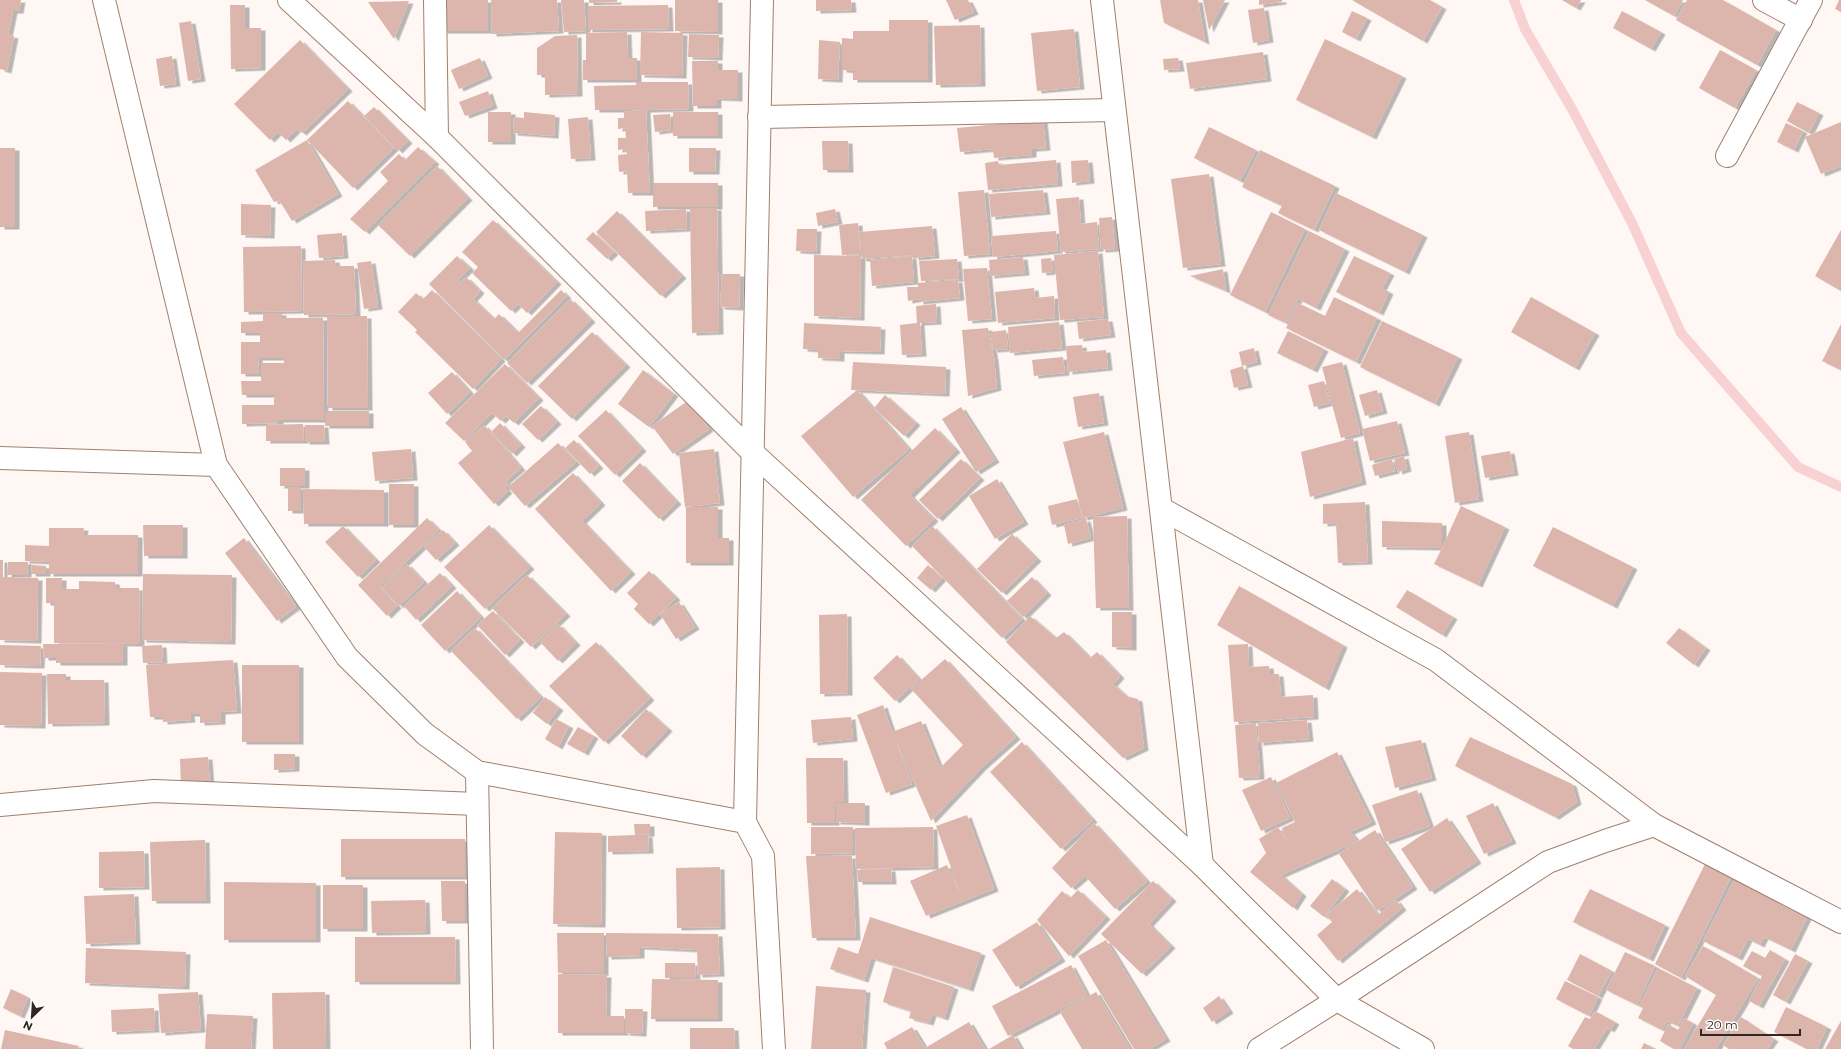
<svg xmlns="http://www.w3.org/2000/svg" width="1841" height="1049" viewBox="0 0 1841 1049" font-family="Montserrat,sans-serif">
  <defs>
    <filter id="shadow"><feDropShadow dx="4.5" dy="2.5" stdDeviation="0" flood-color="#0004"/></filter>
  </defs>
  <rect width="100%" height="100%" fill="#fef7f3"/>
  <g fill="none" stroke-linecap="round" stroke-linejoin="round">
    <polyline stroke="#f8d1d3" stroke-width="10" points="1514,0 1525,29 1572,109 1632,223 1681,333 1798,467 1841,487"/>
  </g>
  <g fill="#dcb6ac" filter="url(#shadow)">
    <polygon points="0,0 21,0 19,11 13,11 8,35 14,36 7,71 0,69"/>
    <polygon points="442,0 488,0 488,31 443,31"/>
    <polygon points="491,0 557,0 559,31 492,34"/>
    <polygon points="561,0 584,0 586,31 564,32"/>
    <polygon points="589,0 617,0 617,2 589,3"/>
    <polygon points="675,0 718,0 718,32 675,31"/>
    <polygon points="816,0 851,0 852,10 816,11"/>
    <polygon points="946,0 968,0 974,12 955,20"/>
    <polygon points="1160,0 1198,0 1205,42 1164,23"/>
    <polygon points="1203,0 1225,0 1209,30"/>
    <polygon points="1259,0 1282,0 1282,2 1259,5"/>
    <polygon points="1352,0 1430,0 1442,7 1423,41"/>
    <polygon points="1562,0 1581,0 1576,8"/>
    <polygon points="1645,0 1683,0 1674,16"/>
    <polygon points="1687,0 1723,0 1776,30 1757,65 1676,20"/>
    <polygon points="1839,0 1841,0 1841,12 1835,9"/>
    <polygon points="409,1 394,39 368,2"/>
    <polygon points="230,5 245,5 245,28 261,28 261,68 231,69"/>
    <polygon points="668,5 669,29 588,30 588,6"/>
    <polygon points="1264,8 1269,40 1253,43 1248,10"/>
    <polygon points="1352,11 1367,18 1356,39 1342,32"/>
    <polygon points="1622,11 1661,32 1651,49 1613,28"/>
    <polygon points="889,20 928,20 928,80 853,80 853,71 842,70 842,38 853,39 853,31 889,31"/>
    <polygon points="191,21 201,79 188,81 179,23"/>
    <polygon points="980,25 981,84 936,85 934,26"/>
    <polygon points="1074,29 1080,87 1037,91 1031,33"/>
    <polygon points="627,32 628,58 637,58 637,80 583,80 583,60 586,60 586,33"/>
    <polygon points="641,32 683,33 682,76 640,75"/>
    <polygon points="689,34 719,35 718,58 688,57"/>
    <polygon points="577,35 578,94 545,95 545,75 537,75 537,48 555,36"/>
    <polygon points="1325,39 1402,76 1372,137 1296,100"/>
    <polygon points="300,40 348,89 302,133 297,129 286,140 278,132 270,140 234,104"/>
    <polygon points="819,40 840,42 838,80 818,79"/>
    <polygon points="1720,50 1756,70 1735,108 1699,88"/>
    <polygon points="1263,52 1267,79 1190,89 1186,63"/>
    <polygon points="172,56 176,84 160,86 156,59"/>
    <polygon points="480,58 488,76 459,89 451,70"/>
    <polygon points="1178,58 1180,69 1164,70 1163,59"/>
    <polygon points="692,61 718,61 718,70 738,70 738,99 717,98 717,106 693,106"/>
    <polygon points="636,82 688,82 689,109 646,110 650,193 628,193 627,171 619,172 618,155 627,154 626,149 618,150 618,138 626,138 625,128 618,129 618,118 624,118 624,112 640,110 595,110 594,86 636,85"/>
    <polygon points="488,91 493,106 465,116 459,102"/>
    <polygon points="348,101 394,148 353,188 307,140 338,194 292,221 279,200 274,202 255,170 307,140"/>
    <polygon points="1797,102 1819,113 1809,133 1787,121"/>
    <polygon points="374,107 408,141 398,151 364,116"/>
    <rect x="488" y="112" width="23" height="30"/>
    <polygon points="524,112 555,115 554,136 513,133 514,117 524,118"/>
    <rect x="673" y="112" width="45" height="24"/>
    <polygon points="670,114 671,130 655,132 653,115"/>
    <polygon points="588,117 591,158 571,159 568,119"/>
    <polygon points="1043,120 1046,148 1032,149 1032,155 994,158 993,149 960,152 957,128"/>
    <polygon points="1841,122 1841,166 1821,174 1805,137"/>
    <polygon points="1786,123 1803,131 1794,150 1777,142"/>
    <polygon points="1209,127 1256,150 1240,181 1194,158"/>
    <polygon points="822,141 848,141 849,170 823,170"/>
    <polygon points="418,147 435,162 365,232 350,219 388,181 380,172 399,154 405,160"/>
    <rect x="0" y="148" width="15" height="79"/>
    <polygon points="689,148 716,148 715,172 689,172"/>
    <polygon points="1260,150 1335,186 1314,230 1278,213 1282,206 1242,187"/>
    <polygon points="1056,160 1058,184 988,190 985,163 998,161 999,165"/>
    <polygon points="1088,160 1090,181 1072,183 1071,161"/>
    <polygon points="437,166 468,198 410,256 378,225"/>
    <polygon points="1209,174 1221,264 1183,268 1171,179"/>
    <rect x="653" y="183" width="65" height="24"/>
    <polygon points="984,190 990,254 964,256 958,192"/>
    <polygon points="1043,190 1046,212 991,217 989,194"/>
    <polygon points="1336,193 1423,235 1405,272 1319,230"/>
    <polygon points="1079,197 1081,224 1097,222 1099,249 1061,252 1056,199"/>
    <polygon points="241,204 271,205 270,236 241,235"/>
    <polygon points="690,208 717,208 719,332 692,333"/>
    <polygon points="686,209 687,229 646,231 645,211"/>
    <polygon points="835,209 838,222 818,226 816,213"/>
    <polygon points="617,211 682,276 661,296 596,232"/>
    <polygon points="1271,212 1305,229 1265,312 1230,295"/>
    <polygon points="1112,217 1115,249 1101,250 1099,218"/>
    <polygon points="493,220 557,282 527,313 518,304 511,311 472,273 478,267 462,252"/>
    <polygon points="858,223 860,254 842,255 839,225"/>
    <polygon points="932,226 935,256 914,258 914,255 862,259 859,232"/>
    <polygon points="797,229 817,229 816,252 796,251"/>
    <polygon points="1841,230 1841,291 1815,276"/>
    <polygon points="1056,231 1058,251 993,257 991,236"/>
    <polygon points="1309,231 1345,249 1316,308 1298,299 1286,323 1268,315"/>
    <polygon points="593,232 614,252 607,259 586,239"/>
    <polygon points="342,233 344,256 319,258 317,235"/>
    <polygon points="301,246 302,311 244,312 243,247"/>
    <polygon points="1098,251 1104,317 1060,320 1054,255"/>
    <polygon points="814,255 861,256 860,318 814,316"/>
    <polygon points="457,256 470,268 458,280 461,283 466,277 480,291 473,299 494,319 499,314 518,333 561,290 567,296 504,360 429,284"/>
    <polygon points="912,256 914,282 872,286 870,260"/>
    <polygon points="1354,256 1390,273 1382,288 1389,292 1379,313 1336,292"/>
    <polygon points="1023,257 1025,273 990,276 989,260"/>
    <polygon points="1051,258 1053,272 1042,273 1041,259"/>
    <polygon points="957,259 959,279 921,281 919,261"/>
    <polygon points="335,260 336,266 354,266 356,314 304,315 303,261"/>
    <polygon points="371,261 378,307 364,309 357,263"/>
    <polygon points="987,268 992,319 968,321 963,269"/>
    <polygon points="1223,269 1226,291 1190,276"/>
    <polygon points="722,274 740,274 739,308 720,307"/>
    <polygon points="958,280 960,298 919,302 919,299 908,301 907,287 918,287 917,283"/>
    <polygon points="1034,288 1035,298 1054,296 1055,318 998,323 995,292"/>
    <polygon points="432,290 501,359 473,389 415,332 417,330 398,312 416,293 423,299"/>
    <polygon points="1334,297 1377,318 1356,362 1286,328 1298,303 1325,316"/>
    <polygon points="1531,297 1595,333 1575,368 1511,332"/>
    <polygon points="570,299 591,320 527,383 507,363"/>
    <polygon points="936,304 937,322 920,323 922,354 902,355 900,325 917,323 916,306"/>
    <polygon points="263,313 282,313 282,318 323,318 324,420 279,420 279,423 242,424 242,405 274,405 274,395 242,395 241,381 261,381 261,363 284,363 284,358 258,358 259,374 241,374 241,342 260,342 260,333 241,333 241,322 263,321"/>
    <polygon points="327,316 367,316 368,408 328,408"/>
    <polygon points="1108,319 1111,335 1079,339 1077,322"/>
    <polygon points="1382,321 1458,357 1435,404 1360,367"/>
    <polygon points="1059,322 1062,348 1010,353 1008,327"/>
    <polygon points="804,323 881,327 880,352 840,351 840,359 818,358 818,350 803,349"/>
    <polygon points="1841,324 1841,370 1822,361"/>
    <polygon points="988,328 994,358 997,388 968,396 962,330"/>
    <polygon points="1006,330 1008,349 993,350 991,332"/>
    <polygon points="1288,331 1324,349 1313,370 1277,353"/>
    <polygon points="592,332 626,365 572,419 538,386"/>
    <polygon points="1082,345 1083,352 1106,350 1108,368 1068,372 1066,346"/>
    <polygon points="1254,348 1257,362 1242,366 1239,352"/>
    <polygon points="1063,357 1065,373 1034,376 1032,360"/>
    <polygon points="853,362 946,367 945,394 851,390"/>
    <polygon points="1342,362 1360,433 1341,438 1322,367"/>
    <polygon points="505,364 539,398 514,423 506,416 501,421 492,413 464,441 445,423"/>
    <polygon points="1243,366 1248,385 1234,388 1230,370"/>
    <polygon points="643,370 674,394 649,427 618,404"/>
    <polygon points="452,372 470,392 447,414 428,393"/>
    <polygon points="1324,381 1330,403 1314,407 1308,385"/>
    <polygon points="857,390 909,449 853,497 801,436"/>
    <polygon points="1377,390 1383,411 1365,416 1359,395"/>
    <polygon points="1099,393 1104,423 1078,427 1073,397"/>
    <polygon points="885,395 916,423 904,436 874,408"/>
    <polygon points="689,400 709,429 673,454 652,426"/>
    <polygon points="541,406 557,422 538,440 522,424"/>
    <polygon points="961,407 995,460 976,472 942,419"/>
    <polygon points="606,410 642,449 615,475 578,436"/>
    <rect x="325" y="411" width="44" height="15"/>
    <polygon points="1397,421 1405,453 1370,461 1362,429"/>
    <polygon points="500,423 521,445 512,454 491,432"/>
    <polygon points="303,424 304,441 266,441 266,425"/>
    <polygon points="305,425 324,425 325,442 305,442"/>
    <polygon points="484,425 521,468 506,481 509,484 505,488 508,491 494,504 458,463 472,451 465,442"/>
    <polygon points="935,428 956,450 910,495 934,519 906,546 861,500"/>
    <polygon points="1104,432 1123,508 1083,518 1063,442"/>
    <polygon points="1469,432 1479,499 1455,503 1445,436"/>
    <polygon points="1353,438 1362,482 1310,497 1301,452"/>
    <polygon points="574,440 599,466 590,474 565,448"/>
    <polygon points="558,443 576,462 525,506 508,487"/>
    <polygon points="411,449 413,478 375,481 372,452"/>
    <polygon points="714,449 720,503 685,507 679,453"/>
    <polygon points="1510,451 1514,473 1485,478 1481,456"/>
    <polygon points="1404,456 1407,469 1398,472 1394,459"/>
    <polygon points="961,459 980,478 938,519 919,500"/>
    <polygon points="1392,459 1395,471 1375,476 1372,465"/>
    <polygon points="640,463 677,502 659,519 622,481"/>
    <rect x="280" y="468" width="25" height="18"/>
    <polygon points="573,473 601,503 582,521 631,572 611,591 535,509"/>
    <polygon points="997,479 1024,522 995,539 969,496"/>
    <rect x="389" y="484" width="25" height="41"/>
    <rect x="288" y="487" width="13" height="24"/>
    <polygon points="303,489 384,490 384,524 304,524"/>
    <polygon points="1077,499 1082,518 1052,525 1048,506"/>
    <polygon points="1365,502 1368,562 1338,563 1336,523 1323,524 1323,504"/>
    <polygon points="1461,506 1505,527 1478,585 1434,564 1442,548 1382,547 1382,521 1442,523 1442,548"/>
    <polygon points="686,507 718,507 718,538 729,538 729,563 686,563"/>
    <polygon points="1127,516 1129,608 1096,608 1093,517"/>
    <polygon points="427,518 439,530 380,587 397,606 387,616 358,585"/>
    <polygon points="1086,519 1091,538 1068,544 1064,525"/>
    <polygon points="143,525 183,525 183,556 144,556"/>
    <polygon points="489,525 530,567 485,609 444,567"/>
    <polygon points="343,526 376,560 358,577 325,542"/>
    <polygon points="932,526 1022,619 1002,638 912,546"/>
    <polygon points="1553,527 1633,567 1613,606 1533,566"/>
    <polygon points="49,528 84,528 83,535 138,535 138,574 49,574 49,562 25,561 25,545 49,546"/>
    <polygon points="443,530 455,543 436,560 424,547"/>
    <polygon points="1012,534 1037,559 1002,593 977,569"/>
    <polygon points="244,538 296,607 277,621 225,553"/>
    <polygon points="0,560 3,560 3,577 38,578 37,641 0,640"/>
    <polygon points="8,562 28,562 27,575 7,575"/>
    <polygon points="407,564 424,582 399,606 382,588"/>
    <polygon points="32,565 46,566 46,574 31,574"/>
    <polygon points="928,565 942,578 931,590 917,578"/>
    <polygon points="649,571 676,598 649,624 634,609 638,604 627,593"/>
    <polygon points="440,573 452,586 416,620 404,606"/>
    <polygon points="143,574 232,575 231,642 142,640"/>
    <polygon points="527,575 566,614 531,647 492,608"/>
    <polygon points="1032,577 1047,593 1023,617 1007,601"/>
    <polygon points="46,578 62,578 62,589 79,589 79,581 115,582 116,588 139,588 140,644 54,643 54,603 46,603"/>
    <polygon points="1239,586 1343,645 1325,688 1217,625"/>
    <polygon points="1407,590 1453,617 1442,635 1396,607"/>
    <polygon points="457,591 481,617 445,651 421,625"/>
    <polygon points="679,602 695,627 676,639 660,614"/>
    <polygon points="493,611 520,640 505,655 477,625"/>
    <polygon points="1112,612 1132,612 1132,648 1112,647"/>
    <polygon points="847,614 848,693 820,694 819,615"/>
    <polygon points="1030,616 1056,638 1064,632 1090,658 1097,652 1120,676 1113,684 1126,696 1138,699 1144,748 1123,758 1006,642"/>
    <polygon points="558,624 576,643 558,661 540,642"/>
    <polygon points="475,628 541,697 517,719 451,651"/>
    <polygon points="1679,628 1706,648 1694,665 1666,643"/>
    <polygon points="596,642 650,698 604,742 549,686"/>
    <polygon points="43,644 123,644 123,663 56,663 56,658 44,658"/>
    <polygon points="1248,644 1249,667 1269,666 1270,674 1279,674 1281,697 1313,695 1314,717 1234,722 1228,645"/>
    <polygon points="0,645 41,646 40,666 0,665"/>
    <polygon points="162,645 163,662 143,663 142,646"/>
    <polygon points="897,655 919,679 895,701 873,678"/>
    <polygon points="945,659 1016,737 982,767 931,821 894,736 912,784 886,793 857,715 883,705 892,732 921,721 940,768 963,745 911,689"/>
    <polygon points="233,660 237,711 221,712 221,722 200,723 200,714 190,714 191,720 163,722 163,717 150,717 146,665"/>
    <rect x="242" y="665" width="57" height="77"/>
    <polygon points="0,672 42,673 41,726 0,725"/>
    <polygon points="47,674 66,674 66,680 104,680 105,723 48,724"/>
    <polygon points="545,697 559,708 547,724 533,713"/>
    <polygon points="646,709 668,729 642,756 621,736"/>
    <polygon points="851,717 853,739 813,743 811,720"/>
    <polygon points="556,719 569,726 558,747 545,739"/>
    <polygon points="1307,720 1309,739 1259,743 1258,723"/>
    <polygon points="1256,723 1260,777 1239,778 1235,725"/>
    <polygon points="578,727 594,736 584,753 567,744"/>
    <polygon points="1470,737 1572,784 1577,802 1555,817 1455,766"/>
    <polygon points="1421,740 1432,778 1395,788 1385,747"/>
    <polygon points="1022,742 1093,820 1061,849 990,772"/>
    <polygon points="1337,752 1372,822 1350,832 1358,841 1281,875 1302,894 1293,908 1250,872 1266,853 1259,839 1278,827 1287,841 1282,828 1295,822 1276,783"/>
    <polygon points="274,754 295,754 295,769 274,770"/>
    <polygon points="208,757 210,785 181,786 180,759"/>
    <polygon points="806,758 843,758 844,802 835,802 835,823 807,823"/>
    <polygon points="1271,777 1290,818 1261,831 1242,790"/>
    <polygon points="1417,790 1430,826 1385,842 1372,805"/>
    <polygon points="836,803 865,803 865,823 836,822"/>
    <polygon points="1493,803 1512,841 1484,854 1466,816"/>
    <polygon points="967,815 994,889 926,916 910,881 947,865 961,895 936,826"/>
    <polygon points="1447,818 1477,861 1430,892 1401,849"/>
    <polygon points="1094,823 1147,881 1115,909 1085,876 1071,888 1052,868"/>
    <polygon points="634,824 650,824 650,834 637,835 648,835 649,851 608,852 608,836 635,835"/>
    <polygon points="811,827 853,827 853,853 811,854"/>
    <polygon points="933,827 934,867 856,869 855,828"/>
    <polygon points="1375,830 1413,887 1377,911 1339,854"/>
    <polygon points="555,832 602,833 601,925 553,924"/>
    <rect x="341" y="839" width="124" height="38"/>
    <polygon points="205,840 206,901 152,901 150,842"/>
    <polygon points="144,851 145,887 99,888 99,852"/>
    <polygon points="806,856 852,856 856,938 812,938"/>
    <polygon points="1707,860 1733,873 1681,978 1655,964"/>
    <polygon points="720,867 721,927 677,928 676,868"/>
    <polygon points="891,869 892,882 858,882 857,870"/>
    <polygon points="1737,875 1810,911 1791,950 1764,937 1760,945 1748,939 1738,958 1703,941"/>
    <polygon points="1332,879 1345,889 1324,917 1310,906"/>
    <polygon points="441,881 465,881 465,921 442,921"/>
    <polygon points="1153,881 1172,899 1149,924 1171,946 1142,974 1101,934"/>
    <polygon points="224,882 316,883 316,940 224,940"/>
    <rect x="323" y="885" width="40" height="44"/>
    <polygon points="1357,889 1378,915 1396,900 1402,908 1338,961 1317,935 1332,922 1326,915"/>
    <polygon points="1590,889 1665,925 1649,959 1573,922"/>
    <polygon points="1078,890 1106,917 1069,956 1037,920 1062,891 1070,898"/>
    <polygon points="134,894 136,942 86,944 84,896"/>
    <polygon points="425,900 426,932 372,933 371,901"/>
    <polygon points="870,917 981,953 969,989 871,958 864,980 830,969 838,947 858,954"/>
    <polygon points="1037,922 1061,959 1016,987 992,950"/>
    <polygon points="557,933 604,933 604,973 558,973"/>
    <polygon points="606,933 718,934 720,974 698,975 697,950 640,947 640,956 607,957"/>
    <polygon points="355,937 455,937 456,982 355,982"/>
    <polygon points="1106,940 1166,1039 1149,1049 1134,1049 1078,956"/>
    <polygon points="1703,946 1758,978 1716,1049 1684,1049 1716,995 1685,976"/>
    <polygon points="86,948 186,952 185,987 85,983"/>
    <polygon points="1770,950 1785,959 1759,1006 1749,1001 1762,976 1743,966 1752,951 1765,958"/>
    <polygon points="1625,952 1655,966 1637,1005 1606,990"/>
    <polygon points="1580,954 1612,971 1598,996 1567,980"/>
    <polygon points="1795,954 1808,961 1786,1002 1773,995"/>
    <polygon points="665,963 695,963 696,978 665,978"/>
    <polygon points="1071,965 1087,995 1008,1036 992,1006"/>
    <polygon points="893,967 954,987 944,1018 932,1014 929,1023 909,1018 911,1011 883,1002"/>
    <polygon points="1658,968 1697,988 1678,1026 1667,1021 1662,1030 1638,1018 1643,1008 1639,1006"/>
    <polygon points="558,974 607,975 606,1016 624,1016 624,1033 558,1033"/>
    <polygon points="652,979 718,980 718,1019 651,1019"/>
    <polygon points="1565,981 1598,997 1589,1016 1556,999"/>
    <polygon points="816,986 866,990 862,1049 811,1049"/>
    <polygon points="11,989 28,997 20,1016 3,1008"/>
    <polygon points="198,992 201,1030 161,1033 158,994"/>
    <polygon points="325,992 326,1049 273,1049 272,993"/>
    <polygon points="1096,992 1130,1049 1082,1049 1060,1012"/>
    <polygon points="1219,996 1229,1011 1212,1022 1203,1008"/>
    <polygon points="1786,1007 1827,1027 1817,1049 1807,1049 1774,1032"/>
    <polygon points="154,1008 155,1030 112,1032 111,1010"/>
    <polygon points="625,1009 643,1009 642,1034 625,1033"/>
    <polygon points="1595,1011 1615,1022 1610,1030 1607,1028 1594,1049 1573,1049 1568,1046 1585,1017 1590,1019"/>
    <polygon points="207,1014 253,1016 251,1049 205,1049"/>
    <polygon points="1741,1017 1774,1039 1767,1049 1729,1049 1723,1045"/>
    <polygon points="1684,1018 1693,1023 1680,1049 1674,1049 1660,1041 1668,1024 1678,1030"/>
    <polygon points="1841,1021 1841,1049 1825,1049"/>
    <polygon points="969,1022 985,1049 887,1049 884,1043 912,1027 925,1048"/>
    <polygon points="690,1028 734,1028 735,1049 690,1049"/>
    <polygon points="5,1030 79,1046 78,1049 1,1049"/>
    <polygon points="1013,1035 1021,1049 989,1049"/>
    <polygon points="1644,1043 1656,1049 1641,1049"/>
  </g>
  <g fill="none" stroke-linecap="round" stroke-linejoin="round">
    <defs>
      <g id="minor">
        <polyline points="289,0 437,137 753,453 1202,865 1337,1000 1423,1049"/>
        <polyline points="435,0 437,137"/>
        <polyline points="1102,0 1202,865"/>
        <polyline points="1764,0 1801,20"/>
        <polyline points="759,117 1114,110"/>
        <polyline points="1727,156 1811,0"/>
        <polyline points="0,458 216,465"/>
        <polyline points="1162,509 1436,660 1654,825 1841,922"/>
        <polyline points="477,772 482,1049"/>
        <polyline points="0,805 154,791 477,804"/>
        <polyline points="745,822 762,0"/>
        <polyline points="1259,1049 1337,1000 1548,862 1605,841 1654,825"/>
      </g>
      <polyline id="tertiary" points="104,0 216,465 347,657 425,734 477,772 745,822 763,856 774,1049"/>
    </defs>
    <use href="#minor" stroke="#9f806d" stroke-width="24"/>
    <use href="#tertiary" stroke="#9f806d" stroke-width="24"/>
    <use href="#minor" stroke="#fff" stroke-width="22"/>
    <use href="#tertiary" stroke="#fff" stroke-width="22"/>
  </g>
  <g transform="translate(32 1017) rotate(205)" stroke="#ffffff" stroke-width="3" paint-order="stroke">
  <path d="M0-3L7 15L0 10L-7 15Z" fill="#33261f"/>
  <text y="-6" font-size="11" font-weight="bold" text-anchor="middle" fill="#33261f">N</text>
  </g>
  <path d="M1701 1029v6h99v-6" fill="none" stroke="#33261f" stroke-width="2"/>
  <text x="1707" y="1029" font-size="12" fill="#33261f" stroke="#ffffff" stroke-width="3" paint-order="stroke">20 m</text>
</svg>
